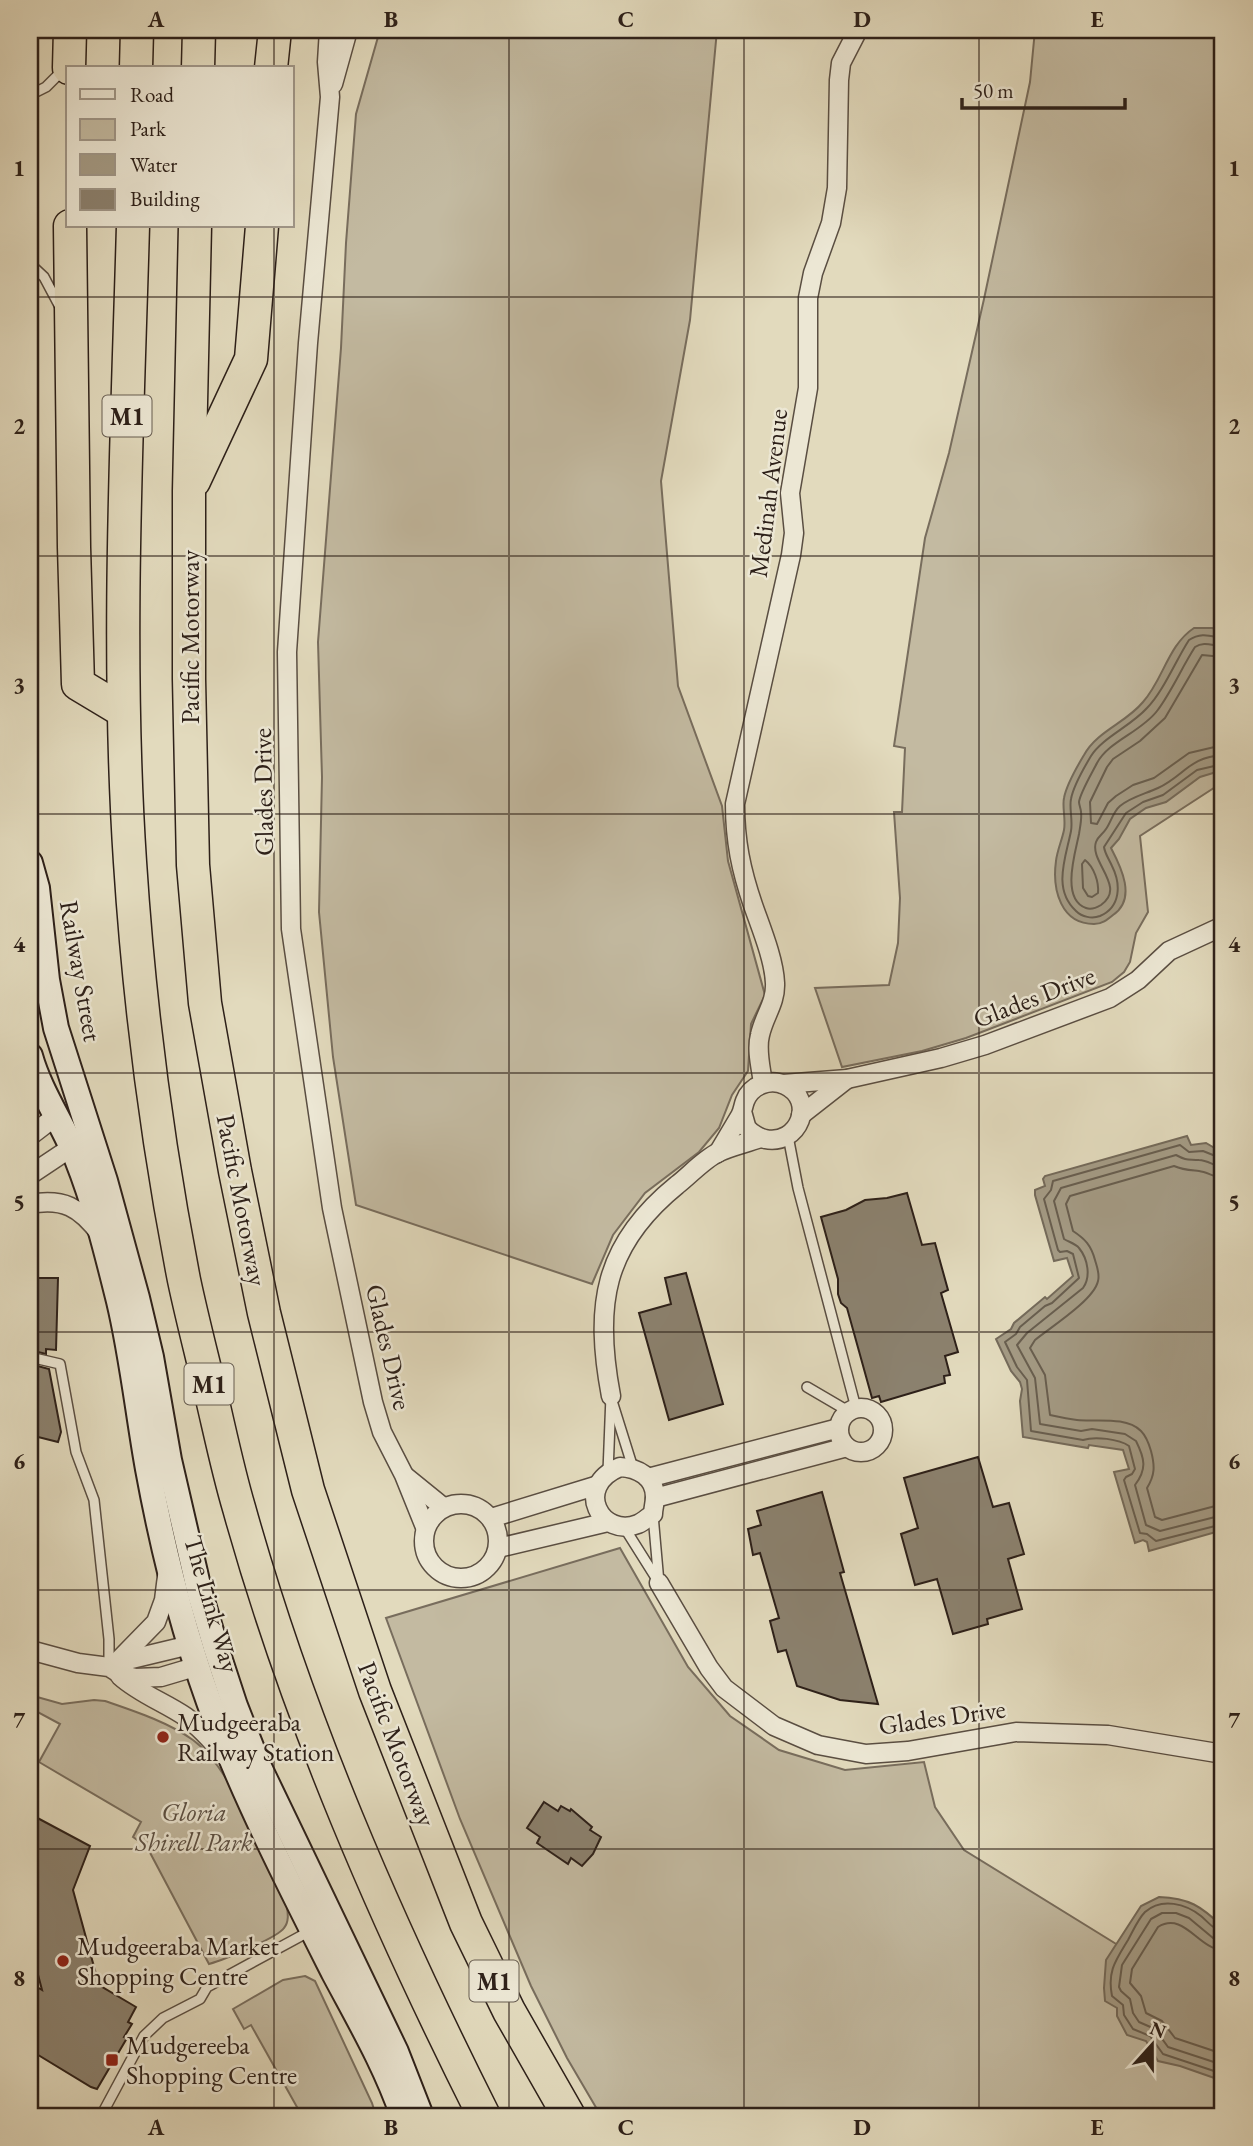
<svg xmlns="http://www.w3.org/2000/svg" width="1253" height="2146" viewBox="0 0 1253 2146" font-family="'EB Garamond',serif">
  <rect width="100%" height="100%" fill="#e2dabd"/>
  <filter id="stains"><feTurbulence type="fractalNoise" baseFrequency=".00286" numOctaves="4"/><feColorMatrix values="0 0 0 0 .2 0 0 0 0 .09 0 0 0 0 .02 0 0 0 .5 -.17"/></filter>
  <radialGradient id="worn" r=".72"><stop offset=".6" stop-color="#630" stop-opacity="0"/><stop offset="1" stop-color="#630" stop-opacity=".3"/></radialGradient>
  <g fill="#c3baa1" stroke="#786d5d" stroke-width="2">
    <polygon points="380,30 717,30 690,320 661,481 678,686 722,806 728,861 765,995 751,1024 748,1071 732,1095 719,1128 699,1152 645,1193 613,1235 592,1284 356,1205 333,1057 319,912 322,777 318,642 341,348 346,243 356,114"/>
    <polygon points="1035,30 1223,30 1223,782 1140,836 1148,912 1136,933 1130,962 1124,972 1112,982 966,1038 922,1051 842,1067 815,988 889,985 898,943 900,898 894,812 902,812 905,748 894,746 925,538 949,453 984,299 1030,82"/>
    <polygon points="620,1548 688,1667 730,1716 779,1750 845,1770 924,1762 935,1807 964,1850 1134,1955 1223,2019 1223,2116 601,2116 567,2058 531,1986 460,1819 386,1618"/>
    <path d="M30 1695 62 1704 94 1700 105 1701C134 1711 168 1722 193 1740 234 1770 266 1860 287 1907 288 1914 289 1922 284 1928 277 1938 223 1960 209 1964L147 1847 133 1837 141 1822 39 1762 60 1724 30 1708Z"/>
    <polygon points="305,1976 315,1981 372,2103 376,2116 302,2116 251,2025 244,2029 233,2009 283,1980"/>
  </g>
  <g fill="#a49b85" stroke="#746a5a" stroke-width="2">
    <path d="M1194 628H1212L1223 631V770L1200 777 1166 802 1146 808 1130 819 1119 839 1111 848C1121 867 1137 899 1113 915 1107 920 1102 924 1094 924 1061 924 1052 890 1056 861 1057 851 1062 840 1064 830 1066 819 1062 807 1064 798 1066 787 1078 765 1084 755 1097 731 1126 723 1143 702 1163 680 1168 645 1194 628Z"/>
    <polygon points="1187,1136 1191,1145 1206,1143 1223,1153 1223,1530 1149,1551 1147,1542 1143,1540 1135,1543 1114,1472 1129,1469 1123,1450 1089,1445 1088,1448 1023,1437 1020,1401 1022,1389 1020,1382 1011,1371 996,1339 1011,1329 1014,1323 1045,1297 1047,1299 1073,1276 1067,1258 1054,1261 1035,1195 1035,1190 1045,1186 1043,1179 1045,1176"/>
    <path d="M1159 1897C1189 1898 1201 1906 1223 1927V2081L1180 2066 1158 2061 1146 2041 1127 2035 1117 2016V2008L1105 2001 1104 1988 1106 1960 1141 1906Z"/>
  </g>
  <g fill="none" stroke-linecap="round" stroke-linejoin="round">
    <g stroke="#685e4f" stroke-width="2">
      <path d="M1223 638C1210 636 1201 632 1189 640 1176 660 1163 692 1147 708 1131 726 1102 738 1091 756 1085 766 1073 788 1071 799 1069 808 1073 820 1071 831 1066 857 1052 889 1076 911 1082 917 1092 919 1100 916 1121 907 1121 884 1112 866 1109 859 1105 854 1104 847L1126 813 1143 802 1163 795 1197 770 1223 764"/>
      <path d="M1223 646C1213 646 1204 641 1195 647 1182 667 1172 691 1157 711 1141 732 1109 741 1097 763 1093 771 1080 793 1079 802 1079 805 1081 809 1081 812 1082 819 1080 827 1079 834 1076 850 1060 899 1086 908 1091 910 1096 908 1101 905 1127 887 1089 862 1096 842 1098 836 1103 834 1106 829 1111 822 1113 812 1120 806 1131 797 1145 794 1158 788 1184 776 1189 757 1223 755"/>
      <polyline points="1223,657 1202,655 1165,718 1140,741 1113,759 1107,767 1090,802 1091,823 1097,824 1108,803 1116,796 1133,785 1154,778 1189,753 1223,745"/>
      <path d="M1085 860C1094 867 1099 882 1098 893L1092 897 1088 896 1083 888 1082 864Z"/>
      <path d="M1223 1159 1203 1151 1189 1152 1180 1145 1053 1181 1051 1190 1044 1199 1058 1250 1060 1252 1067 1251 1073 1254 1079 1278 1052 1303 1045 1306 1020 1327 1016 1334 1005 1342 1017 1367 1027 1380 1031 1431 1083 1440C1095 1436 1119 1439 1129 1446L1135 1469 1132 1474 1126 1477 1124 1480 1140 1533 1147 1534 1156 1541 1223 1524"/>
      <path d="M1223 1167C1215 1167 1208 1160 1199 1160 1188 1159 1187 1161 1176 1155L1061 1188 1054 1201 1064 1239C1069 1242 1076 1244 1079 1248 1088 1259 1091 1277 1083 1288L1027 1333 1017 1345 1035 1378 1040 1424 1081 1431 1092 1429 1125 1434 1136 1441C1145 1459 1147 1469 1135 1485L1146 1525 1160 1531 1223 1515"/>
      <path d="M1223 1178C1214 1177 1207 1172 1199 1171 1189 1170 1183 1170 1174 1166L1070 1196 1066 1204 1073 1231C1085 1239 1091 1245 1095 1260 1097 1267 1100 1274 1098 1281 1094 1300 1051 1327 1035 1340L1030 1348 1045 1375 1050 1415C1059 1417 1068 1419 1077 1420 1096 1422 1126 1416 1141 1431 1147 1437 1149 1444 1151 1451 1155 1466 1155 1475 1147 1488L1155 1517 1162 1520 1223 1504"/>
      <path d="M1223 1931C1214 1930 1208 1922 1201 1916 1186 1904 1162 1897 1145 1912 1138 1919 1133 1931 1128 1940 1116 1960 1107 1971 1112 1996L1123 2005 1124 2015 1133 2029 1150 2036 1163 2054 1223 2074"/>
      <polyline points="1223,1940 1213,1938 1189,1918 1176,1913 1162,1913 1151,1919 1122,1965 1119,1987 1121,1991 1130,1999 1133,2013 1139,2022 1155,2029 1168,2047 1223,2065"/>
      <path d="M1223 1950C1198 1949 1184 1911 1158 1927L1132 1969 1130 1983 1141 1996 1146 2013 1162 2021 1175 2038 1223 2054"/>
    </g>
  </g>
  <g fill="#8b816e" stroke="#2d2019" stroke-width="2">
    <polygon points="907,1193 922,1245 935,1243 948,1290 941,1293 958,1352 945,1356 950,1375 944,1376 945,1383 881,1402 879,1396 872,1398 847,1308 841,1303 838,1294 838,1279 821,1217 846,1210 865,1200 887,1198"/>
    <polygon points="686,1273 723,1404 669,1420 639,1313 671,1304 665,1278"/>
    <polygon points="30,1278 58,1278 56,1350 46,1349 46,1354 30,1350"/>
    <polygon points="30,1364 49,1369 61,1432 58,1442 30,1435"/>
    <polygon points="978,1457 993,1507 1009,1503 1024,1554 1008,1559 1022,1609 987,1619 988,1624 953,1634 937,1579 915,1585 901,1534 918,1528 904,1478"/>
    <polygon points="822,1492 844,1572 840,1573 878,1704 840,1700 797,1686 786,1650 778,1652 770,1621 779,1618 760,1553 753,1555 748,1529 761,1525 757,1511"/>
    <polygon points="544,1802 558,1811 561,1806 570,1811 571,1809 592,1827 590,1830 601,1837 593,1854 582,1866 571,1858 568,1864 537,1843 540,1837 527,1828"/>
    <polygon points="30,1814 90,1846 73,1890 99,1985 136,2007 128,2022 132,2024 124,2037 127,2038 97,2089 91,2087 30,2050 30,1983 42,1990 30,1944"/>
  </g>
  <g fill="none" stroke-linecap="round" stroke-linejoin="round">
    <defs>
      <g id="service">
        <polyline points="30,95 46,87 64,69"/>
        <polyline points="30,264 44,277 60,307"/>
        <polyline points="788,1136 798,1188 856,1408"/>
        <polyline points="30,1357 60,1364 76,1452 94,1500 109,1639 109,1667"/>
        <polyline points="807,1387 848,1411"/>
        <polyline points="613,1404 633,1468"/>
        <polyline points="608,1472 611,1396"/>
        <polyline points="653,1515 659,1583"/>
        <polyline points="624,1527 658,1581"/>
        <polyline points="101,2116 144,2036 163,2018 200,1999 207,1987 312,1930"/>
      </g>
      <g id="minor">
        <polyline points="329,30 327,62 330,97 308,343 287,652 291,929 332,1208 373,1402 382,1432 404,1475 425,1527"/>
        <polyline points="333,84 348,30"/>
        <path d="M763 1083C761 1068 756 1050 760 1035 764 1016 776 1003 775 983 774 959 761 928 753 905 741 870 735 841 735 804L791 555 794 533 790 493 808 388V298L813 273 831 223 837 188 839 80 841 63 858 30"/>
        <polyline points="783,1084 847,1079 941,1058 985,1045 1110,998 1138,980 1169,951 1223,926"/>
        <polyline points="801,1115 847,1079"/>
        <polyline points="30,1136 47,1123 59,1121"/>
        <path d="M718 1153C725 1141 733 1128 740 1116 743 1111 743 1106 745 1101 751 1085 770 1078 785 1085 817 1100 799 1146 765 1139 759 1138 751 1133 747 1128 745 1124 744 1117 742 1112"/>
        <polyline points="30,1175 72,1147"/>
        <path d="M30 1204C63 1198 80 1207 100 1234"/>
        <path d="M611 1396C594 1306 603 1245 677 1185 690 1175 704 1159 719 1152 732 1146 747 1143 760 1138"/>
        <circle cx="861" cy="1430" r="22"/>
        <path d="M620 1467C638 1468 655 1477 655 1497 655 1503 653 1509 653 1514 648 1517 643 1522 638 1524 602 1539 572 1487 620 1467Z"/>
        <polyline points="406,1477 443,1507"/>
        <polyline points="648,1478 839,1428"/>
        <polyline points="655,1498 847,1447"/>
        <circle cx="461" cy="1541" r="37"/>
        <polyline points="491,1518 595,1486"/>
        <polyline points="498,1548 608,1522"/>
        <polyline points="659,1583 709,1668 724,1688 774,1726 818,1745 866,1754 908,1751 1016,1732 1108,1735 1223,1754"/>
        <polyline points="30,1650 78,1663 109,1667 120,1674 135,1678 161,1677 198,1666"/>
        <polyline points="115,1663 190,1645"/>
        <polyline points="116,1663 156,1622 164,1600 167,1576"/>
        <path d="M120 1676C140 1694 164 1702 186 1717 201 1728 213 1742 225 1756"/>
      </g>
      <g id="secondary">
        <polyline points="30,863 37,888 47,980 56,1028 105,1181 137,1298 151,1357 169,1460 200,1594 216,1648 235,1706 259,1767 396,2052 421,2116"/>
        <path d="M30 1056C40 1092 63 1124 77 1159 95 1204 107 1253 119 1301 132 1355 138 1413 148 1469 164 1556 186 1643 218 1726 251 1810 293 1892 334 1973 359 2020 386 2066 403 2116"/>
      </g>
      <g id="motorway">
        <polyline points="69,68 70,30"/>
        <polyline points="136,68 137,30"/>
        <polyline points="198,68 199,30"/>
        <polyline points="271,68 275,30"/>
        <polyline points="70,226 74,547 78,684 123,711"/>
        <path d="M133 226C127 438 116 650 130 862 139 1002 157 1142 184 1280 192 1318 202 1356 211 1394 220 1432 228 1471 239 1508 298 1720 386 1921 484 2116"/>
        <polyline points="195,226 189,491 189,679 193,865 205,1003 235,1171 264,1313 308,1490 375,1691 466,1923 509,2011 569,2116"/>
        <polyline points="194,481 251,359 262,226"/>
      </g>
    </defs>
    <use href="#service" stroke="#5a4e42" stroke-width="12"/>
    <use href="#minor" stroke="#5a4e42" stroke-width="21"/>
    <use href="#secondary" stroke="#2d2019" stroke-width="28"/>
    <use href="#motorway" stroke="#2d2019" stroke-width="35"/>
    <use href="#service" stroke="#ece7d4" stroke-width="9"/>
    <use href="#minor" stroke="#ece7d4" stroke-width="18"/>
    <use href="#secondary" stroke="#ece7d4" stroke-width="24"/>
    <use href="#motorway" stroke="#e2dabd" stroke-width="32"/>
  </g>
  <path fill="none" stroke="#2d2019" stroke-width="2" stroke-opacity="0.55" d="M274 30V68M509 30V2116M744 30V2116M979 30V2116M274 226V2116M30 297H1223M30 556H1223M30 814H1223M30 1073H1223M30 1332H1223M30 1590H1223M30 1849H1223"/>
  <g fill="#8f2418" stroke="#ece7d4" stroke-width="2.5">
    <circle cx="163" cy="1737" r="7"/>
    <circle cx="63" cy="1961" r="7"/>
    <rect x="105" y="2053" width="14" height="14" rx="3.5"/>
  </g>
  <g text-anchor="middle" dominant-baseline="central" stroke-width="5" stroke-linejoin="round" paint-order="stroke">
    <g fill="#ece7d4" stroke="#665c51" stroke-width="2">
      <rect x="102.5" y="395.5" width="49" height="41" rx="5"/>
      <rect x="184.5" y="1363.5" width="49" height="41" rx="5"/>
      <rect x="469.5" y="1960.5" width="49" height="41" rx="5"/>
    </g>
    <g font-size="24" font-weight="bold" fill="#2d2019">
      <text x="127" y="416">M1</text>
      <text x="209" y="1384">M1</text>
      <text x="494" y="1981">M1</text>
    </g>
    <g font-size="26" fill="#2d2019" stroke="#ece7d4">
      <text transform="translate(768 493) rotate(-83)">Medinah Avenue</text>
      <text transform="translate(190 637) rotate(-90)">Pacific Motorway</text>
      <text transform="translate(263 792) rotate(-91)">Glades Drive</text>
      <text transform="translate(81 971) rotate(80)">Railway Street</text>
      <text transform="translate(1034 997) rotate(-21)">Glades Drive</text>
      <text transform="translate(242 1200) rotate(79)">Pacific Motorway</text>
      <text transform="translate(389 1347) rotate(77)">Glades Drive</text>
      <text transform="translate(212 1604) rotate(74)">The Link Way</text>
      <text transform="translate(942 1717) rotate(-8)">Glades Drive</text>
      <text transform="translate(397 1744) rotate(69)">Pacific Motorway</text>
    </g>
    <g font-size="26" fill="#2d2019" stroke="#ece7d4" text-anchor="start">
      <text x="177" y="1722">Mudgeeraba<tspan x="177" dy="30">Railway Station</tspan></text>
      <text x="77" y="1946">Mudgeeraba Market<tspan x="77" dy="30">Shopping Centre</tspan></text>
      <text x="126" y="2045">Mudgereeba<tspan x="126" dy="30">Shopping Centre</tspan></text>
    </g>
    <g font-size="26" font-style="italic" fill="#5a4e42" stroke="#ece7d4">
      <text x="194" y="1812">Gloria<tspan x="194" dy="30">Shirell Park</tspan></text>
    </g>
  </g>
  <rect width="1253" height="2146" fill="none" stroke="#e2dabd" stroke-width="77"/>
  <rect x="66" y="66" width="228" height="161" fill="#ece7d4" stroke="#a09789" stroke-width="2"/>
  <rect x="80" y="89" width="35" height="10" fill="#ece7d4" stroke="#a09789" stroke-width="2"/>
  <text x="130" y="102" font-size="21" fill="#2d2019">Road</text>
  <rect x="80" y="119" width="35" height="21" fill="#c3baa1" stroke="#a09789" stroke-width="2"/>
  <text x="130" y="136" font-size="21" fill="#2d2019">Park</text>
  <rect x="80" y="154" width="35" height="21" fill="#a49b85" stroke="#a09789" stroke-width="2"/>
  <text x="130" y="172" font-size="21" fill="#2d2019">Water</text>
  <rect x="80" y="189" width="35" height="21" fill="#8b816e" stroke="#a09789" stroke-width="2"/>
  <text x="130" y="206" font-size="21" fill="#2d2019">Building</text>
  <g transform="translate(1152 2045) rotate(21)" stroke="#ece7d4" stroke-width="5" paint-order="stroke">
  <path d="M0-5L12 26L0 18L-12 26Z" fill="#2d2019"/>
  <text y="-10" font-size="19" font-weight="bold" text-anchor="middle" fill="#2d2019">N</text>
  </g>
  <path d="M962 98v10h163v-10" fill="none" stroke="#2d2019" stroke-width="3.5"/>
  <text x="973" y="98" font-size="21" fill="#2d2019" stroke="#ece7d4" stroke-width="5" paint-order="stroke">50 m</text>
  <rect x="38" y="38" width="1176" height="2070" fill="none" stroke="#2d2019" stroke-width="2.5"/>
  <g font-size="23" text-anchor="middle" font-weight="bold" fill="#2d2019">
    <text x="156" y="27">A</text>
    <text x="391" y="27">B</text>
    <text x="626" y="27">C</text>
    <text x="862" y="27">D</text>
    <text x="1097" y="27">E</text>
    <text x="19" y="176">1</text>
    <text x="1234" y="176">1</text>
    <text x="19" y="434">2</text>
    <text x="1234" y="434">2</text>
    <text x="19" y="693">3</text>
    <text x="1234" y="693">3</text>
    <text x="19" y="952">4</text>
    <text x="1234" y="952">4</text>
    <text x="19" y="1210">5</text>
    <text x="1234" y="1210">5</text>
    <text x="19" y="1469">6</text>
    <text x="1234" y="1469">6</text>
    <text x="19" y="1728">7</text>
    <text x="1234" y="1728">7</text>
    <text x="19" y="1986">8</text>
    <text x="1234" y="1986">8</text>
    <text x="156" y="2135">A</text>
    <text x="391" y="2135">B</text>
    <text x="626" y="2135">C</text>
    <text x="862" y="2135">D</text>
    <text x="1097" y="2135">E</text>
  </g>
  <rect width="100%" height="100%" filter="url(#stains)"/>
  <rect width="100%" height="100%" fill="url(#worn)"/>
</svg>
